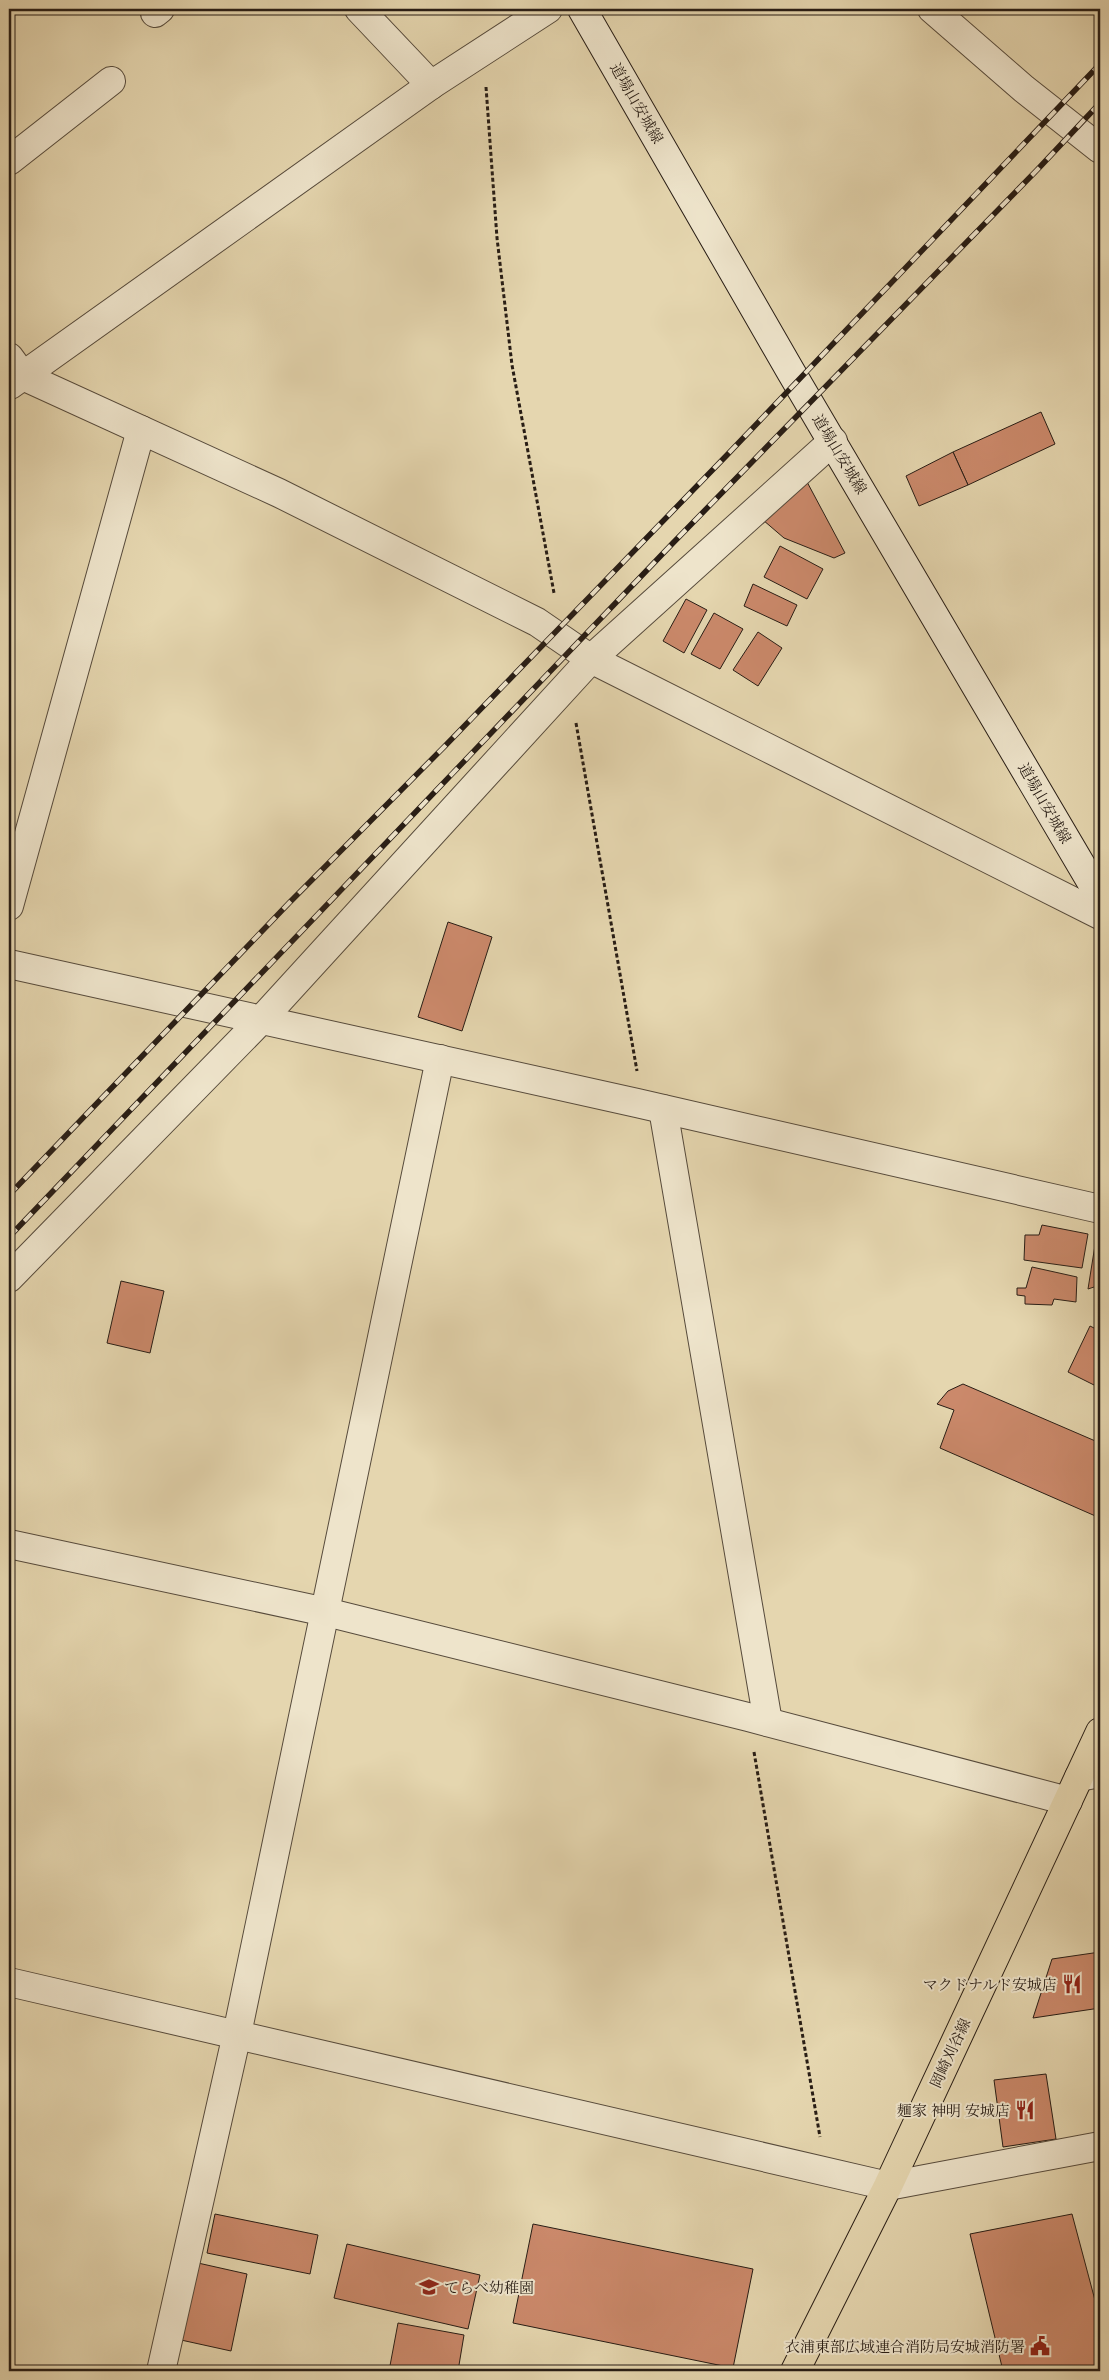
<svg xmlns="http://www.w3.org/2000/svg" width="1109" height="2380" viewBox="0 0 1109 2380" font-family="'Libre Caslon Text','Noto Serif JP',serif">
  <rect width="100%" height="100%" fill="#e5d6af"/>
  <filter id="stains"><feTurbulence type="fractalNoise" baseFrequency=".004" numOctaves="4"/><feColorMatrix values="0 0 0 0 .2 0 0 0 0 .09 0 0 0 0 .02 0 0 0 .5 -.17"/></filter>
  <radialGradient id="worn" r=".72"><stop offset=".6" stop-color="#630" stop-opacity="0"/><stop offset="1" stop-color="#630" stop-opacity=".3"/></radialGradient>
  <g fill="#cb896b" stroke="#281d15">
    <polygon points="1041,412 1055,444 968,485 953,452"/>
    <polygon points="953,452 968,485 919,506 906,476"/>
    <polygon points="806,480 845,553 834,558 784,538 763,520"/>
    <polygon points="780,546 823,569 807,599 764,577"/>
    <polygon points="753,584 797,605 787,626 744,606"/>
    <polygon points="686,599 707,610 684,653 663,641"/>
    <polygon points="714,613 743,629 720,669 691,654"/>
    <polygon points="758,632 782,648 758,686 733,670"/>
    <polygon points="448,922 492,937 462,1031 418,1017"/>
    <polygon points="1042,1225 1088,1234 1082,1268 1024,1260 1025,1235 1039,1235"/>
    <polygon points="1096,1239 1100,1240 1100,1285 1088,1289"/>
    <polygon points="1032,1267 1077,1277 1076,1302 1054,1299 1052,1305 1025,1304 1025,1296 1017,1295 1017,1288 1026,1288"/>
    <polygon points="121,1281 164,1291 150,1353 107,1343"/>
    <polygon points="1090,1326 1100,1331 1100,1388 1068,1372"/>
    <polygon points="963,1384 1100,1443 1100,1518 940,1448 954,1410 937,1404 948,1391"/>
    <polygon points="1100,1952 1100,2008 1033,2018 1052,1959"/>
    <polygon points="1046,2074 1056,2139 1003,2147 994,2080"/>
    <polygon points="215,2214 318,2235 310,2274 207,2253"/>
    <polygon points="1072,2214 1100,2319 1100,2371 1003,2371 970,2234"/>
    <polygon points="533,2224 753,2269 733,2368 513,2323"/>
    <polygon points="347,2244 480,2275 468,2329 334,2298"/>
    <polygon points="198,2263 247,2274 231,2351 181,2340"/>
    <polygon points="398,2323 464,2335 458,2371 389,2371"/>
  </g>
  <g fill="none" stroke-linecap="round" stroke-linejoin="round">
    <defs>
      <g id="minor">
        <polyline points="359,9 431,85"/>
        <polyline points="932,9 1024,89 1100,149"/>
        <polyline points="155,13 160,9"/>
        <polyline points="9,161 111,81"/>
        <polyline points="9,357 23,376 279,493 537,622 591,659 1100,915"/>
        <polyline points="10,385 431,85 548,9"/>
        <polyline points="9,906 141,430"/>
        <polyline points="9,964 637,1103 1100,1209"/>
        <polyline points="663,1109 768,1722"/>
        <polyline points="9,1278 261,1020 591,659 833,441"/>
        <polyline points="9,1544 326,1612 748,1717 1068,1801"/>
        <polyline points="1079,1777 1100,1773"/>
        <polyline points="9,1982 888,2186 1100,2146"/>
        <polyline points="161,2371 237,2034 440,1059"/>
      </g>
      <polyline id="secondary" points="582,9 791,372 1100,897"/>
      <polyline id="primary" points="795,2371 888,2186 1100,1732"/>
    </defs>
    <use href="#minor" stroke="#574b3c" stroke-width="30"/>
    <use href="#secondary" stroke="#281d15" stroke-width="30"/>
    <use href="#primary" stroke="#281d15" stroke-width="30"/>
    <g stroke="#281d15" stroke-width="3" stroke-dasharray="4 2.5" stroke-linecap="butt">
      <polyline points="486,87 497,238 512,365 554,593"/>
      <polyline points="576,723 637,1071"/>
      <polyline points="754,1752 820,2137"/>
    </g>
    <use href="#minor" stroke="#eee4cb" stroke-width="28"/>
    <use href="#secondary" stroke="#eee4cb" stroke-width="28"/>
    <use href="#primary" stroke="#e5d6af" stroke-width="28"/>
    <defs>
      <g id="rail">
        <polyline points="9,1195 289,903 444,747 727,455 1100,64"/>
        <polyline points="9,1237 672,544 1037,170 1100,103"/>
      </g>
    </defs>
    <use href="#rail" stroke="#281d15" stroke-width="5.5"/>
    <use href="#rail" stroke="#eee4cb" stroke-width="4" stroke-dasharray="11" stroke-linecap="butt"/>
  </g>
  <defs>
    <symbol id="restaurant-bare" viewBox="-9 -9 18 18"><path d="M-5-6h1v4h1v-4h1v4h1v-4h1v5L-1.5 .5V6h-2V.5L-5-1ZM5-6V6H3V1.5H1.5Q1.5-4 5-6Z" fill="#8f2418" stroke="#eee4cb" stroke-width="2.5" paint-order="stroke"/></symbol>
    <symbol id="school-bare" viewBox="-9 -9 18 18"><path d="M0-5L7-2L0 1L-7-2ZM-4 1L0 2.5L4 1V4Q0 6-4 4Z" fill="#8f2418" stroke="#eee4cb" stroke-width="2.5" paint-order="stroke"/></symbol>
    <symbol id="civic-bare" viewBox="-9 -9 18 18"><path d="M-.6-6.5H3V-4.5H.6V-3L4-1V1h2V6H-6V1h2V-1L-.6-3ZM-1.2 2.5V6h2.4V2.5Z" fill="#8f2418" stroke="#eee4cb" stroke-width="2.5" paint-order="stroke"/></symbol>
  </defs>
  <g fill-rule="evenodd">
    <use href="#restaurant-bare" x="1058" y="1970" width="28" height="28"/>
    <use href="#restaurant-bare" x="1011" y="2096" width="28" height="28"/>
    <use href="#school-bare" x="415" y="2273" width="28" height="28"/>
    <use href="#civic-bare" x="1026" y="2332" width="28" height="28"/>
  </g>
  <g text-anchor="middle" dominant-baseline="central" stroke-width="4" stroke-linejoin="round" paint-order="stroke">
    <g font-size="15" fill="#281d15" stroke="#eee4cb">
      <text transform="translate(637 103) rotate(60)">道場山安城線</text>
      <text transform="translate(840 454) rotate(59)">道場山安城線</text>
      <text transform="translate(1045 803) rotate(60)">道場山安城線</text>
      <text transform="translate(950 2053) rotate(-65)">岡崎刈谷線</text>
    </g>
    <g font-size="15" fill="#281d15" stroke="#eee4cb" text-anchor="end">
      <text x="1057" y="1984">マクドナルド安城店</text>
      <text x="1010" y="2110">麺家 神明 安城店</text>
      <text x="444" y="2287" text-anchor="start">てらべ幼稚園</text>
      <text x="1025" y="2346">衣浦東部広域連合消防局安城消防署</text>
    </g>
  </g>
  <rect width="1109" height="2380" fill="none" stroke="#e5d6af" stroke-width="30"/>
  <rect x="10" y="10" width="1089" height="2360" fill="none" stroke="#281d15" stroke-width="2.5"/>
  <rect x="15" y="15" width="1079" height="2350" fill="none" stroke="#281d15"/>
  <rect width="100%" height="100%" filter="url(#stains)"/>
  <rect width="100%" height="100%" fill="url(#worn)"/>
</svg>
